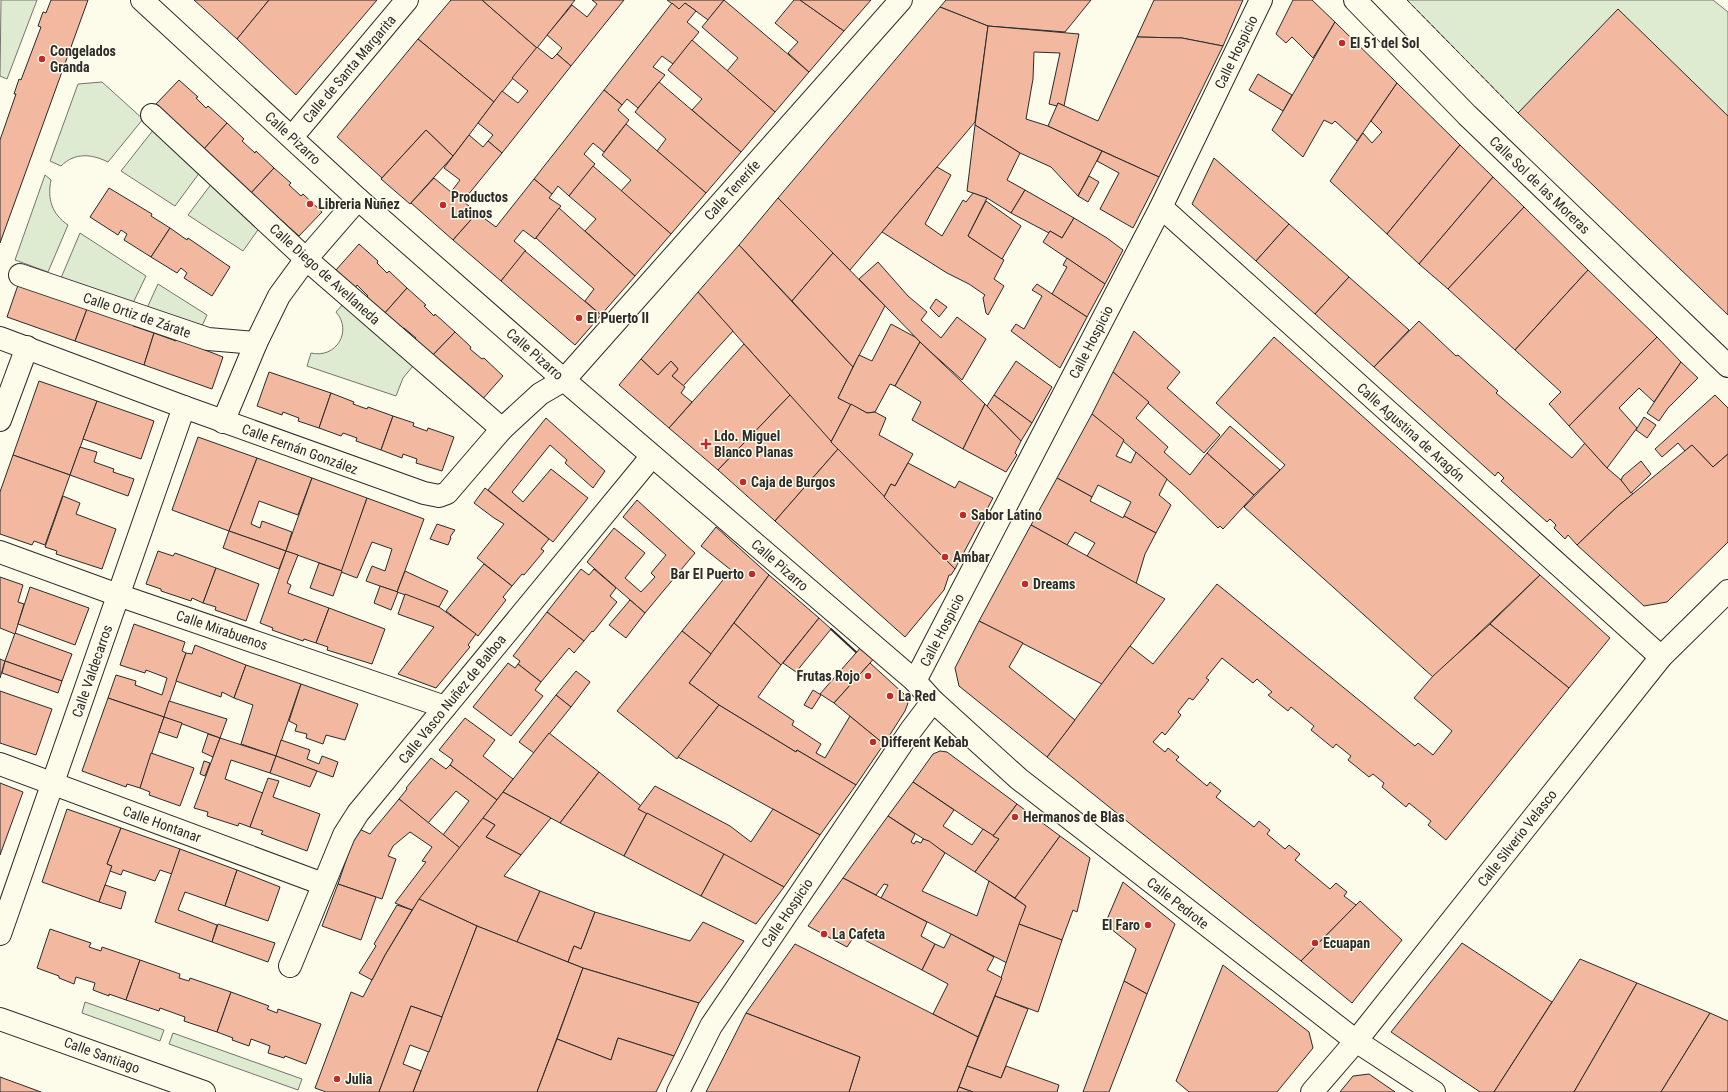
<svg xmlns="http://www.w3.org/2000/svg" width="1728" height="1092" viewBox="0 0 1728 1092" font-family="'Roboto Condensed',sans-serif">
  <rect width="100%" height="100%" fill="#fdfbea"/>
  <g fill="#deebd1" stroke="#74746e">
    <polygon points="1,0 37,0 7,79 0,76"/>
    <polygon points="1407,0 1713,0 1728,12 1728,116 1518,113"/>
    <path d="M102 82 143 119 108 162C92 154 75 152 61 166L50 161 78 84Z"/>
    <polygon points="154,129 200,172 175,206 121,171"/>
    <path d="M45 175 51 180C47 199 52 214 68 225L48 272 15 260Z"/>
    <polygon points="212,183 260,227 243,251 188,215"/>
    <polygon points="80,233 146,276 133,303 61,278"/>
    <polygon points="158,284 207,315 201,328 147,308"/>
    <path d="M344 303 413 366 403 378 396 396 307 366 311 353C336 359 353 331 336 312Z"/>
    <polygon points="85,1002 164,1030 160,1041 82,1013"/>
    <polygon points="173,1033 302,1079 298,1090 169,1044"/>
  </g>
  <g fill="#f2b8a0" stroke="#2b2b2b">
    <polygon points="51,0 88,0 0,243 0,140 16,94 14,94 19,79 21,80 41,27 38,26 43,12 46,13"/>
    <polygon points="194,0 269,0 237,39"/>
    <polygon points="269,0 377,0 296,95 237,39"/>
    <polygon points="451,0 482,0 537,48 494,102 418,39"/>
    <polygon points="482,0 575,0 537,48"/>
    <polygon points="592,0 624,0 571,66 557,54 562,48 547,35 572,5 587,17 597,4"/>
    <polygon points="667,0 724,0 708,20 685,3 679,9"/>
    <polygon points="724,0 809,72 775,112 727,71 738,58 702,27"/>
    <polygon points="794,0 800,0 844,31 809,72 788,53 798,42 775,23"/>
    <polygon points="800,0 871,0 844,31"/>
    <polygon points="946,0 1091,0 1065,32 988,26 940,7"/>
    <polygon points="1154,0 1243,0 1223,46 1182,38 1137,37"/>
    <polygon points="1293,0 1312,0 1335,22 1313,58 1292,37 1286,43 1276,34"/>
    <polygon points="672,3 679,9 685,3 696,11 687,22 699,32 673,64 662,56 653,67 665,75 638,108 627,99 622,105 604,90"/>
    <polygon points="940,7 988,26 975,122 850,270 778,198"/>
    <polygon points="1618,9 1728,116 1728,315 1518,113"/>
    <polygon points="1335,22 1397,83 1357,141 1335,121 1332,124 1324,120 1303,157 1272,130"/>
    <polygon points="988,26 1079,34 1064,106 1058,103 1057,106 1049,104 1060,53 1034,52 1033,79 1026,119 1048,126 1102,151 1078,196 1051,167 1020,153 975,125"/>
    <polygon points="1137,37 1182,38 1223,46 1159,177 1048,126 1058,103 1098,121"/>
    <polygon points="418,39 494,102 453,156 426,130 382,178 337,137"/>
    <polygon points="692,40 775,112 741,152 692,110 702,99 668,70"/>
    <polygon points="537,47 552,59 557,54 571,66 502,153 488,141 493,135 478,123 502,91 518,103 528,91 512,78"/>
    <polygon points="1258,74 1292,95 1283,111 1249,90"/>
    <polygon points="179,80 198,97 196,98 206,108 208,106 227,123 204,149 156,104"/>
    <polygon points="659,82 741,152 706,193 657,151 666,139 635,112"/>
    <polygon points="1397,83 1460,145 1387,234 1330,181 1363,133 1372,143 1382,132 1371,121"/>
    <polygon points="604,90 622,105 618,110 629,120 604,152 593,143 584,154 595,164 569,196 558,186 552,194 534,179"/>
    <polygon points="227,123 244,139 242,141 255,153 256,151 274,168 251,193 204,149"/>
    <polygon points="626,124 706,193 671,234 621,191 631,180 602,155"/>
    <polygon points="975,125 1020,153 1007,180 1025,190 1011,213 987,198 967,191"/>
    <polygon points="426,130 453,156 410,204 381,179"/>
    <polygon points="469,135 483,147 488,141 502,153 463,201 477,213 453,240 411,203 434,178 451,192 460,180 444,168"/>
    <polygon points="1460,145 1493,177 1419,264 1387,234"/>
    <polygon points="1102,151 1159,177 1133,228 1100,209 1119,173 1097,161"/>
    <polygon points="1214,158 1289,224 1256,261 1192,204"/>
    <polygon points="593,166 671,234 635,276 585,231 596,219 569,196"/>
    <polygon points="937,167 951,175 925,224 942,236 963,200 966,202 973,193 987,198 968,236 1004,260 994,279 1004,286 988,315 986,313 983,298 985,295 969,284 947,273 882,232"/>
    <polygon points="274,168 291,183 289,185 301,196 303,194 322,212 299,236 251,193"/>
    <polygon points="1089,176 1099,182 1088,202 1078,196"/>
    <polygon points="1493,177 1524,207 1448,289 1419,264"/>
    <polygon points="534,179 552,194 549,198 561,206 535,239 523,230 514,241 526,251 501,281 453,240 477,213 496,227"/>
    <polygon points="109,188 152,214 151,216 170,228 151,257 124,240 127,234 121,230 118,235 90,217"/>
    <polygon points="1025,190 1074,218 1062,238 1050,231 1049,233 1011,213"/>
    <polygon points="778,198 833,253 792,301 739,245"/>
    <polygon points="986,201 1021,226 1002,259 968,236"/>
    <polygon points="1524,207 1588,270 1515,350 1448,289"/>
    <polygon points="559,208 635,276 601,315 585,301 594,289 536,238"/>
    <polygon points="1074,218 1107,238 1123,250 1105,284 1043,242 1050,231 1062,238"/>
    <polygon points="1289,224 1349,277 1315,314 1256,261"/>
    <polygon points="170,228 187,240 188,238 230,267 212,296 184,278 187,273 181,268 177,273 151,257"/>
    <polygon points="359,244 378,261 377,263 387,273 389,271 407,288 384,314 366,298 368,296 357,285 355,288 336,270"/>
    <polygon points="739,245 853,367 838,398 851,404 831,442 698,292"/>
    <polygon points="525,251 601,315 575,345 501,281"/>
    <polygon points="833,253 885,306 853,367 792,301"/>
    <polygon points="1067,258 1105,284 1087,317 1052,294 1067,267 1063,265"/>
    <polygon points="878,262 908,296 927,312 921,320 941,338 957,317 986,339 962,380 923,345 859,279"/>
    <polygon points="1588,270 1657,337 1569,426 1549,404 1561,392 1515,350"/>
    <polygon points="1349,277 1409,330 1374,367 1315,314"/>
    <polygon points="1037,284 1087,317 1060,368 1011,331 1016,324 1024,329 1042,296 1032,290"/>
    <polygon points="18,285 87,309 75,341 7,317"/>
    <polygon points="407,288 426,305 424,306 434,316 435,314 455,332 431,357 413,341 416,338 404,328 401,330 384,314"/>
    <polygon points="698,292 733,331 683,386 672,376 678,369 671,361 658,375 641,359"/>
    <polygon points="936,299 947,307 939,317 930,308"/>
    <polygon points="87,309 134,324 133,326 154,333 144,365 75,341"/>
    <polygon points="1419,321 1456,356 1458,355 1498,391 1496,393 1572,458 1585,443 1607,468 1621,480 1633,494 1618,506 1577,545 1568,535 1565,539 1554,528 1556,525 1550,519 1547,522 1501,481 1504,478 1498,472 1495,476 1374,367"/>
    <polygon points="891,324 915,337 920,342 895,386 890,384 875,412 867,413 838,398 859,355 872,361"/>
    <polygon points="1134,331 1180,372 1167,388 1220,435 1204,453 1113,372"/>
    <polygon points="455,332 471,347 470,349 482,359 484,358 503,376 480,402 431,357"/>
    <polygon points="154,333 176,341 177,339 223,357 212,389 144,365"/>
    <polygon points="1274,337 1540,575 1433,677 1244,507 1285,465 1216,403"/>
    <polygon points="1657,337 1681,362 1654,402 1639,388 1619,408 1637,428 1607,468 1569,426"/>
    <polygon points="920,342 985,404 963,449 912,420 921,402 895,386"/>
    <polygon points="744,344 790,395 718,470 669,428"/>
    <polygon points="641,359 658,375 671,361 678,369 672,376 685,387 681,393 692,402 669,428 619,385"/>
    <polygon points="1016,361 1052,387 1032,423 994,395"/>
    <polygon points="1681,362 1698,378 1668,408 1659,421 1647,413"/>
    <polygon points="269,372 331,393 319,428 298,421 299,418 283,412 282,415 257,406"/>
    <polygon points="1113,372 1149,402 1136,418 1168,447 1164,452 1190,475 1207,453 1254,495 1223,529 1220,526 1218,528 1178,489 1092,414"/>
    <polygon points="39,381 97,401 70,475 13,455"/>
    <polygon points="331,393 354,402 353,404 367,409 368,407 393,416 381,450 356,441 357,438 343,433 341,436 319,428"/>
    <polygon points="790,395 838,449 775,521 718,470"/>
    <polygon points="994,395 1032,423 1021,441 987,406"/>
    <polygon points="1715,395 1728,408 1728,454 1713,467 1692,445 1685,451 1678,443 1662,457 1655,449"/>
    <polygon points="97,401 154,421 141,459 83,439"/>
    <polygon points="851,404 867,413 875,412 886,418 879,435 913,454 895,486 891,484 884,497 831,442"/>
    <polygon points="985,404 1021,441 1015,453 1017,455 1006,472 963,449"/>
    <polygon points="1092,414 1124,440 1116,456 1131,463 1136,452 1167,479 1159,495 1171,505 1156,533 1124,516 1131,502 1098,485 1092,497 1057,478"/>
    <polygon points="393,416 414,423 413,426 427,431 428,428 454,437 442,471 416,463 417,459 403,454 402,458 381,450"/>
    <polygon points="1644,417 1656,425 1647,438 1636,430"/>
    <polygon points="546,418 605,471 593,488 565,463 567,460 550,445 512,492 523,502 551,469 588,498 553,542 488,490"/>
    <polygon points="1230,426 1280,470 1254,495 1207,453"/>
    <polygon points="198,437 257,458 229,531 172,510"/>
    <polygon points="1692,445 1713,467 1728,454 1728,542 1667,602 1644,606 1577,545 1618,506"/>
    <polygon points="80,447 97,452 94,462 114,469 113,472 134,479 128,496 70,475"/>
    <polygon points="838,449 955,569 951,575 949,575 944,590 905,637 775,521"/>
    <polygon points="13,455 70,475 45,545 34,541 32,545 0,534 0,492"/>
    <polygon points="257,458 312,478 298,515 259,501 251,524 260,528 262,521 292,532 286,551 229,531"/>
    <polygon points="1641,461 1651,474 1631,493 1621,480 1623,476"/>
    <polygon points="908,463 955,488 959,481 993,498 955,569 884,497 891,484 895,486"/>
    <polygon points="312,478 367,498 342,571 286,551"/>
    <polygon points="1057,478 1092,497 1090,501 1123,518 1124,516 1156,533 1145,554 1136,584 1087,556 1095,543 1075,532 1067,545 1031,525"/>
    <polygon points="485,488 549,539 541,549 544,551 524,575 522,574 512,586 477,558 504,524 494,518 474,503"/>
    <polygon points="63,496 80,503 76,514 116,529 102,569 56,554 57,551 45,547"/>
    <polygon points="367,498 424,519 397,592 366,581 372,566 385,571 392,549 372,542 357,578 341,572"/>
    <polygon points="637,500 695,553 645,613 587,562 614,528 645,553 625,578 641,592 655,577 651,573 666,555 623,517"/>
    <polygon points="437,524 455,530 450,537 451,538 448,545 430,539"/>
    <polygon points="1031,525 1165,599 1102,684 979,621"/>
    <polygon points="716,527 769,575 711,654 682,631 731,570 701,546"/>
    <polygon points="229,531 286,551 279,569 223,548"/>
    <polygon points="158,551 173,556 175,553 216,568 203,603 192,598 191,601 161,591 161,589 146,584"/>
    <polygon points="286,551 298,555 287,583 291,585 288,593 329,608 316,643 304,639 303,641 272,630 273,628 260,623"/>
    <polygon points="319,563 342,571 333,596 310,588"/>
    <polygon points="484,564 512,586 503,597 506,600 478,636 446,611"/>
    <polygon points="216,568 259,584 246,621 215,610 216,607 203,603"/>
    <polygon points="581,569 589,575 594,569 616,588 610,596 617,602 593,632 592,631 584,641 547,612"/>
    <polygon points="405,571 448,591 439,607 397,592"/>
    <polygon points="769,575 819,618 781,665 734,623"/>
    <polygon points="1540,575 1610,638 1569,688 1490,624"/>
    <polygon points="0,577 23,585 18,602 24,604 15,634 0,628"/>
    <polygon points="1217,584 1415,746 1418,743 1433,755 1452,731 1414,698 1433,676 1490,624 1569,688 1446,840 1428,825 1431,821 1409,803 1406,807 1382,787 1384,783 1373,774 1369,777 1348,760 1351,756 1336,744 1333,748 1311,730 1314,726 1291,707 1288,711 1268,695 1272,692 1257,679 1253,683 1222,658 1206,678 1209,680 1193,700 1189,698 1178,712 1181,715 1165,735 1162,732 1153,742 1165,752 1168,748 1179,757 1176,760 1207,786 1210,782 1221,791 1216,797 1254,827 1259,821 1270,830 1267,834 1285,849 1289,845 1300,854 1295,860 1330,889 1336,883 1347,892 1344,896 1356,905 1301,961 1047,757 1130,646 1153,664"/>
    <polygon points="380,586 398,592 391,610 374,603"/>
    <polygon points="30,587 89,608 75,645 18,624"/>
    <polygon points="405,594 439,607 476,634 468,645 470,647 436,688 398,674 434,627 398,614"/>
    <polygon points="630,600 645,613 626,638 609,625"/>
    <polygon points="329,608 385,629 372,664 327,650 328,647 316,643"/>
    <polygon points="547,612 584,641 574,653 569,648 541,682 518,664 520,661 513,656"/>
    <polygon points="819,618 831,629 796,672 783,663"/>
    <polygon points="979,621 1023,643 1009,667 1075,720 1047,757 959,686 955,668"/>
    <polygon points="734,623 781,665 758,697 794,721 792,725 821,744 816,753 825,758 850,716 884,744 856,785 797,750 796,752 719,705 689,683"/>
    <polygon points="134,624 185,642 182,651 186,653 164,717 108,698 116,675 136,681 135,685 162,695 167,678 146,670 145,673 120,665"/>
    <polygon points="682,631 711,654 689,683 719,705 677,759 617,711"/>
    <polygon points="15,633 72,654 62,681 5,661"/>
    <polygon points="195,645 246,665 234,698 222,692 221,697 176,681 186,653 192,654"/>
    <polygon points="862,646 875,657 870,663 834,703 820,694"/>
    <polygon points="0,659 5,661 0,678"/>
    <polygon points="5,661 62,681 58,693 2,673"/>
    <polygon points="508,663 515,668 518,664 541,682 535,690 543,696 511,736 473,707"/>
    <polygon points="870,663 904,694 908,703 905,711 884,744 834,703"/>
    <polygon points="246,665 301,684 276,756 241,744 253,705 234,698"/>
    <polygon points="576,671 590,682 571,707 556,695"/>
    <polygon points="301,684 358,704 345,740 326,735 323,744 306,738 307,734 295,731 297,725 289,721"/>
    <polygon points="813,690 821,695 812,709 804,705"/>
    <polygon points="0,691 52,709 36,755 0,743"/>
    <polygon points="556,695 571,707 534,753 519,742"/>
    <polygon points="108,698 164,717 140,788 127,784 126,787 82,771"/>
    <polygon points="169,701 227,719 220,738 164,717"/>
    <polygon points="719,705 796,752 797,750 856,785 820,835 678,757"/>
    <polygon points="164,717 182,723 177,738 159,732"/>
    <polygon points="465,718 495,740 483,756 513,779 497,800 450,765 453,760 439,750"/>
    <polygon points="549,733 599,772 560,823 503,792"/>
    <polygon points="208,734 220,738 213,757 202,752"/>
    <polygon points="220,738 276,756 270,773 231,760 225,779 263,793 250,827 239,823 238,826 207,816 208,812 194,808"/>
    <polygon points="281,740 310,750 307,759 319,764 322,756 338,762 333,777 276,756"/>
    <polygon points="940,751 947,752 1017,804 993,836 913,782 933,754"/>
    <polygon points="151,753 194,768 180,806 149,795 150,792 140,788"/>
    <polygon points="276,756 317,771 310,787 270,773"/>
    <polygon points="431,758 446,769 450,765 497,800 460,848 443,835 469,801 456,791 428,823 399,799 407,789 406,788"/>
    <polygon points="204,761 210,763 205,776 200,774"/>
    <polygon points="599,772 641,806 638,809 647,813 624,856 560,823"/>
    <polygon points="268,778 279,781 273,797 320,814 307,851 261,834 263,831 250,827"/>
    <polygon points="913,782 954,810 943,826 972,845 983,829 999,839 975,872 888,816"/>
    <polygon points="0,783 23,792 0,855"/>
    <polygon points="655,786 730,826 751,842 773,809 820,835 784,887 638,809"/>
    <polygon points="503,792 551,818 521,855 486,837 495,825 483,818"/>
    <polygon points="399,799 460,848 412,910 395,903 426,862 422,861 432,847 410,832 393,846 388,856 396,859 382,899 338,884 357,828 370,834"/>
    <polygon points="1017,804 1060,836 1015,898 975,872 999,839 993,836"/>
    <polygon points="67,809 121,828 107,864 112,866 99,902 42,882"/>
    <polygon points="647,813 724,854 701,896 624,856"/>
    <polygon points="888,816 915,834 911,842 914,844 916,841 921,843 923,839 929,841 945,853 922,891 977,916 989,881 1026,906 1007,963 881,898 888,885 884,884 876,895 843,878"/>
    <polygon points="483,818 495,825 486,837 521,855 504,876 540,891 517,942 477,926 419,899"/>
    <polygon points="121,828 180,849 172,874 160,870 155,881 123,870 121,875 110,871 112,866 107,864"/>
    <polygon points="1060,836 1090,858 1077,912 1073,910 1062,940 1019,924 1026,906 1015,898"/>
    <polygon points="180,849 237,870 225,906 185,892 178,910 217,925 212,942 155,922"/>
    <polygon points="724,854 784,887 756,924 701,896"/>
    <polygon points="237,870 280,887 268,921 225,906"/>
    <polygon points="843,878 927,922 921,936 935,944 922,970 855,935 847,947 808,926"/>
    <polygon points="1123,882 1175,924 1147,994 1124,981 1136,949 1105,924"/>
    <polygon points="338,884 376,897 361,940 322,926"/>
    <polygon points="105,885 126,892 121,909 99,902"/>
    <polygon points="540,891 595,912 581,949 574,946 568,962 517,942"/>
    <polygon points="419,899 477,926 442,1017 411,1006 379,1092 326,1092 315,1088 351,992 363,997 385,955"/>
    <polygon points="1360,901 1402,940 1352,1003 1301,961"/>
    <polygon points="397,905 412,910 385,955 372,980 359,973 376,946 374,944"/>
    <polygon points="595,912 690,941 703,922 744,941 699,1003 583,968 568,962 574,946 581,949"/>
    <polygon points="218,924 275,943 268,962 212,942"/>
    <polygon points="1019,924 1062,940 1038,1012 995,996"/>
    <polygon points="477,926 583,968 537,1092 413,1092"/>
    <polygon points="50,929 91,943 89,947 101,951 102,947 140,960 126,1000 109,994 109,996 93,990 95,983 76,977 74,984 59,978 59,976 37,968"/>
    <polygon points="951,934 994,957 987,970 1002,978 978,1037 933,1014 948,984 922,970 935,944 944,948"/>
    <polygon points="1462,943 1552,1002 1494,1092 1480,1092 1391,1032"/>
    <polygon points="795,944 978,1037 957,1092 849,1092 860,1057 746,1013"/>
    <polygon points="1580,959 1637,983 1574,1092 1494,1092"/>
    <polygon points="140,960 180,974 179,978 189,981 190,978 231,992 217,1032 184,1021 185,1017 160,1008 159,1011 126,1000"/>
    <polygon points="1223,965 1309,1032 1313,1048 1277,1092 1189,1092 1176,1081"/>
    <polygon points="583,968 699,1003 674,1056 618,1038 611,1060 557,1039"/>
    <polygon points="1124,981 1147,994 1109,1092 1083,1092"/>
    <polygon points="1637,983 1710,1013 1661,1092 1574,1092"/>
    <polygon points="231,992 269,1006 267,1009 277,1013 278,1009 321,1024 306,1064 285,1056 284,1058 268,1053 270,1046 251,1039 249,1046 232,1040 233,1038 217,1032"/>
    <polygon points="995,996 1028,1009 1001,1078 967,1066"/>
    <polygon points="411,1006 442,1017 429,1052 410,1045 403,1064 421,1071 413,1092 379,1092"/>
    <polygon points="746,1013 860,1057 849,1092 706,1092"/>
    <polygon points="1710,1013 1728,1021 1728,1092 1661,1092"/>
    <polygon points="618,1038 674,1056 656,1092 537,1092 557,1039 611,1060"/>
    <polygon points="967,1066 1001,1078 1006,1066 1059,1085 1057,1092 973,1092 959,1087"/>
    <polygon points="1369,1074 1395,1092 1340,1092 1353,1076"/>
    <polygon points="0,1077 41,1092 0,1092"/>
    <polygon points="959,1087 973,1092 957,1092"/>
  </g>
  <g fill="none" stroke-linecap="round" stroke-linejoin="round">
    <defs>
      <g id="minor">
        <polyline points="142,0 358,199 564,380 915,681 933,701 1019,779 1356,1041 1434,1092"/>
        <polyline points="1355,0 1467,115 1728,366"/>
        <polyline points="152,115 306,259 502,429"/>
        <polyline points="292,137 407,0"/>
        <polyline points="1161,207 1661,657"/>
        <polyline points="20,275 208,339 256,343"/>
        <polyline points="0,338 184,407 424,493 439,496 447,493 502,429 540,394 564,380 901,0"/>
        <polyline points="0,420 27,347"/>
        <polyline points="223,422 256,343 279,296 306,259 358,199"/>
        <polyline points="0,552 118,595 445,707"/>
        <polyline points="915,681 1161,207 1261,0"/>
        <polyline points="0,764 323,884"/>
        <polyline points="0,934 184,407"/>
        <polyline points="290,966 344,835 358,813 652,456"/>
        <polyline points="678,1092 711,1026 911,730 933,701"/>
        <polyline points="1312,1092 1356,1041 1661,657 1728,591"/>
      </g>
      <polyline id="major" points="0,1019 204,1092"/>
    </defs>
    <use href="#minor" stroke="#2b2b2b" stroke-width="24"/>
    <use href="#major" stroke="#2b2b2b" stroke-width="24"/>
    <use href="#minor" stroke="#fdfbea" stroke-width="22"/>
    <use href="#major" stroke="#fdfbea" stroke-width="22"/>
    <polyline stroke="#2b2b2b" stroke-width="1" stroke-dasharray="5 2" stroke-linecap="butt" points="1407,0 1518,113 1519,112"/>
    <polyline stroke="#2b2b2b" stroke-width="2" points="831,629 856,652"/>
  </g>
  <g fill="#c62828" stroke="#fdfbea" stroke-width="1.5">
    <circle cx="1342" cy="43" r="4"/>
    <circle cx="42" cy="59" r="4"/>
    <circle cx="310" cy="204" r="4"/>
    <circle cx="443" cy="205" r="4"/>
    <circle cx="579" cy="318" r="4"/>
    <path d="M704 438h4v4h4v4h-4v4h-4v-4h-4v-4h4z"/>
    <circle cx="743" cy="482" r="4"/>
    <circle cx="963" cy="515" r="4"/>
    <circle cx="945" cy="557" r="4"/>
    <circle cx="752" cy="574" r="4"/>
    <circle cx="1025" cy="584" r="4"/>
    <circle cx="868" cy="676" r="4"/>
    <circle cx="890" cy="696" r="4"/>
    <circle cx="873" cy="742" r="4"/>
    <circle cx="1015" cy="817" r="4"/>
    <circle cx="1148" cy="925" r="4"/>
    <circle cx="824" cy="934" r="4"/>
    <circle cx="1315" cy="943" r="4"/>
    <circle cx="337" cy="1079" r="4"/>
  </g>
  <g text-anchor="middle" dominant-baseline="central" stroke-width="3" stroke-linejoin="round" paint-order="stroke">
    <g font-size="14" font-weight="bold" fill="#2b2b2b" stroke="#fdfbea" text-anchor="start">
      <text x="1350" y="43">El 51 del Sol</text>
      <text x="50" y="51">Congelados<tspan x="50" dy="16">Granda</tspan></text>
      <text x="451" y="197">Productos<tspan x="451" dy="16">Latinos</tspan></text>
      <text x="318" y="204">Libreria Nuñez</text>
      <text x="587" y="318">El Puerto II</text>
      <text x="714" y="436">Ldo. Miguel<tspan x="714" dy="16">Blanco Planas</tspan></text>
      <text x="751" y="482">Caja de Burgos</text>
      <text x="971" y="515">Sabor Latino</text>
      <text x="953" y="557">Ambar</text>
      <text x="744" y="574" text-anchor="end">Bar El Puerto</text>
      <text x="1033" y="584">Dreams</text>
      <text x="860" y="676" text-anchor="end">Frutas Rojo</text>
      <text x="898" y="696">La Red</text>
      <text x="881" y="742">Different Kebab</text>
      <text x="1023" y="817">Hermanos de Blas</text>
      <text x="1140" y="925" text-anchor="end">El Faro</text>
      <text x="832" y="934">La Cafeta</text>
      <text x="1323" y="943">Ecuapan</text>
      <text x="345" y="1079">Julia</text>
    </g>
    <g font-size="14" fill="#2b2b2b" stroke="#fdfbea">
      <text transform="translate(1236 52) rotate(-64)">Calle Hospicio</text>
      <text transform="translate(349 69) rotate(-50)">Calle de Santa Margarita</text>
      <text transform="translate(293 138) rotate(43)">Calle Pizarro</text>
      <text transform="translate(1540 185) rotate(44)">Calle Sol de las Moreras</text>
      <text transform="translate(732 190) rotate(-48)">Calle Tenerife</text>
      <text transform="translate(325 274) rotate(42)">Calle Diego de Avellaneda</text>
      <text transform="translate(137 315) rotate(19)">Calle Ortiz de Zárate</text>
      <text transform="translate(1091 342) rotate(-63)">Calle Hospicio</text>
      <text transform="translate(535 354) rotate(41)">Calle Pizarro</text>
      <text transform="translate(1411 432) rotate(42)">Calle Agustina de Aragón</text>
      <text transform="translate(300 449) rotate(20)">Calle Fernán González</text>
      <text transform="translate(780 565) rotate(41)">Calle Pizarro</text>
      <text transform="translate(222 630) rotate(19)">Calle Mirabuenos</text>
      <text transform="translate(942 630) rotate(-63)">Calle Hospicio</text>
      <text transform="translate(92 671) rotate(-71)">Calle Valdecarros</text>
      <text transform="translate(452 699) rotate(-51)">Calle Vasco Nuñez de Balboa</text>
      <text transform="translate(162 824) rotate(20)">Calle Hontanar</text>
      <text transform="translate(1517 838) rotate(-52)">Calle Silverio Velasco</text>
      <text transform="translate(1178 903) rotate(38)">Calle Pedrote</text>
      <text transform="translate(787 913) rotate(-56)">Calle Hospicio</text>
      <text transform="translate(102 1055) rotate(20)">Calle Santiago</text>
    </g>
  </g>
</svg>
